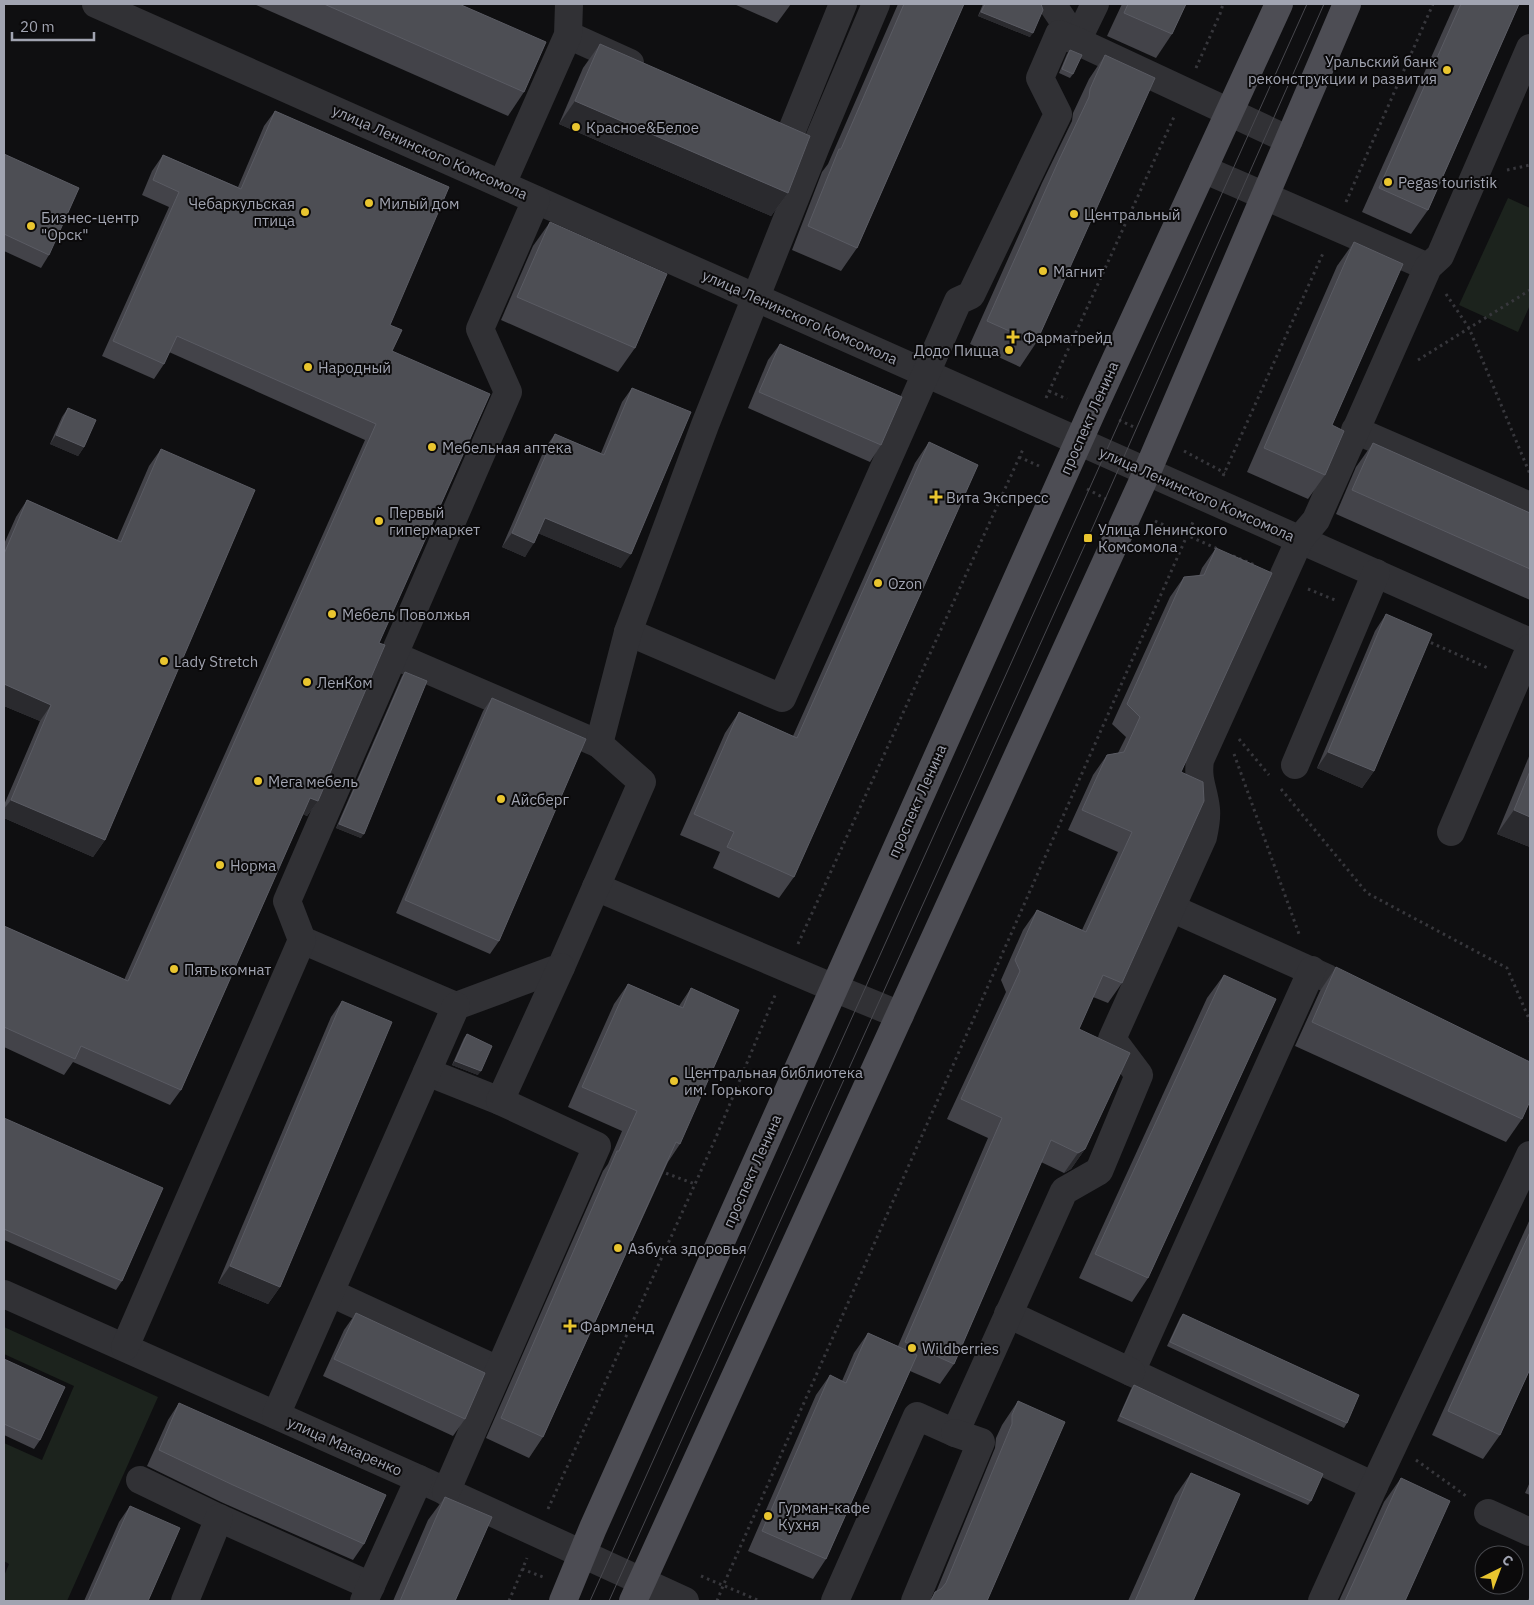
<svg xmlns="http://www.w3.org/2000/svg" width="1534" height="1605" viewBox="0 0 1534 1605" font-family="'IBM Plex Sans',sans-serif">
  <rect width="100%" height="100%" fill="#0f0f11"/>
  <g fill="#1c231d">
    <polygon points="1508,198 1530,208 1530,305 1518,332 1459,305"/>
    <polygon points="4,1327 158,1397 67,1601 4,1601 4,1576 9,1564 4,1561 4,1443 42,1460 74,1386 4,1354"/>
  </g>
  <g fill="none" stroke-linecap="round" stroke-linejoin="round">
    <g stroke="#37373c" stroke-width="3" stroke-dasharray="2.5 4" stroke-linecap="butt">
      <polyline points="1196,68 1220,14 1223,4"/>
      <polyline points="1507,170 1530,165"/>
      <polyline points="1346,202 1433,4"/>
      <polyline points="1446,294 1469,328 1530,474"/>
      <polyline points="1418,360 1530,290"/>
      <polyline points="1049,391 1067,399"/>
      <polyline points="1046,398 1174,117"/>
      <polyline points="1119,420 1136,428"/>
      <polyline points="1184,451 1225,473"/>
      <polyline points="1019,457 1039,466"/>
      <polyline points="1223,476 1324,251"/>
      <polyline points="1087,489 1106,499"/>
      <polyline points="1155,521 1220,550"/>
      <polyline points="1233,556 1257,566"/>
      <polyline points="1308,589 1335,600"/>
      <polyline points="1425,640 1490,669"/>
      <polyline points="1239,739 1269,775"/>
      <polyline points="1234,754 1299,934"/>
      <polyline points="1281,789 1367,893 1507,968 1530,1021"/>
      <polyline points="798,944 1024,447"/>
      <polyline points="660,1171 695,1184"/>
      <polyline points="1416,1460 1466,1496"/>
      <polyline points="548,1509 714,1142 776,993"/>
      <polyline points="522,1569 543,1577"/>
      <polyline points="701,1576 760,1601"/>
      <polyline points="509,1601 527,1558"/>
      <polyline points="717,1601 723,1586 1193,522"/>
    </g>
    <g stroke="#313135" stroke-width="28">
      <polyline points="96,4 1530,642"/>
      <polyline points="1052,4 1077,41"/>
      <polyline points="568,35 630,63"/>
      <polyline points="1077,41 1095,4"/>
      <polyline points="790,135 843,4"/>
      <polyline points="1203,169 1428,267"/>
      <polyline points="502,184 568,35 569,4"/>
      <polyline points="1355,430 1530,506"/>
      <polyline points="628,632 782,698 958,301 971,295 1058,114 1040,78 1059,34 1077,41 1289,140"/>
      <polyline points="393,655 599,744"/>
      <polyline points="1295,765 1376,573"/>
      <polyline points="1451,832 1530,648"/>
      <polyline points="596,887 834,988 900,1015"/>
      <polyline points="1171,908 1327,978"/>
      <polyline points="302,940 456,1006 561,967 642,782 599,744 628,632 705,425 816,146 876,4"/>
      <polyline points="1312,970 1131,1372 1374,1486"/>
      <polyline points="427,1072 500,1101"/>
      <polyline points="331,1293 498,1370"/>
      <polyline points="4,1294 419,1479 685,1601"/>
      <polyline points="1008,1314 1131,1372"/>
      <polyline points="125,1347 302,940 287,901 508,392 480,329 536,200"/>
      <polyline points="276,1415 456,1006"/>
      <polyline points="140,1480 219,1518 371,1586"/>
      <polyline points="446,1492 597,1146 500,1101 561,967"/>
      <polyline points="1488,1513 1530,1532"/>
      <polyline points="185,1601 219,1518"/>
      <polyline points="364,1601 419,1479"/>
      <path d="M835 1601 917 1416 955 1433 1064 1191 1099 1171 1139 1075 1112 1039 1203 837C1205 828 1207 818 1206 809 1204 789 1197 781 1200 760L1300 539 1316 520 1428 267 1440 256 1530 48"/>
      <polyline points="915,1601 981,1442 955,1433"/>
      <polyline points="1322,1601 1374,1486 1530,1155"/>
    </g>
    <g stroke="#4d4d54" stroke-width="28">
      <polyline points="563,1601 593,1528 1093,409 1279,4"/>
      <polyline points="633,1601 1147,472 1347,4"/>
    </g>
    <g stroke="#48484e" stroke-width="1">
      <polyline points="590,1601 1307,4"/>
      <polyline points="609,1601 1088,538 1324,4"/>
    </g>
  </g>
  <g fill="#434349">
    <polygon points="254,4 459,4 524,92 508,116"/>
    <polygon points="734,4 791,4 777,23"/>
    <polygon points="898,4 964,4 857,248 841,271 792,250 822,172 828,164"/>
    <polygon points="983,4 1041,4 1030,37 978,16"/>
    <polygon points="1122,4 1186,4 1172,34 1156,58 1107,36"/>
    <polygon points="1455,4 1519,4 1428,210 1411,234 1362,212"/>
    <polygon points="600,44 788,193 771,216 559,124 583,68"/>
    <polygon points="1070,50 1073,74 1070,78 1059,73 1067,54"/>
    <polygon points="1105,55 1036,343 1020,367 970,344 1042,183 1072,121 1073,113 1089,79"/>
    <polygon points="275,111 390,325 392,351 379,643 318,801 307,816 303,814 181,1090 170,1105 73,1062 64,1075 4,1047 4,926 124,980 365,440 169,352 164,364 154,379 102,356 169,207 142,195 152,171 163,155 238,187 264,126"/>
    <polygon points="4,154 49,255 41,268 4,251"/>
    <polygon points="550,222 635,348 618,372 501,320 533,246"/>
    <polygon points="1354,242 1332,425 1325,475 1308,499 1247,472 1337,266"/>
    <polygon points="780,344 881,445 870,462 748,408 768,360"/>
    <polygon points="632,388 621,568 538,533 525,557 502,547 545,448 555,434 601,453 622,402"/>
    <polygon points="68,408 84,447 78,456 50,444 62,417"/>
    <polygon points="929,442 794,877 779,898 713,868 720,852 680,835 725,733 739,712 793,736 915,463"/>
    <polygon points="1373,443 1530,513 1530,600 1336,514 1356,467"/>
    <polygon points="161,449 105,840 93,857 4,818 4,805 40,721 4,706 4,544 16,517 27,500 117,540 149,466"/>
    <polygon points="1216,548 1181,772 1122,983 1108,1003 1093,997 1079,1029 1085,1149 1071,1169 1064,1173 1041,1162 954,1364 940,1384 910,1371 826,1559 813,1579 748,1551 816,1395 830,1375 842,1381 854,1353 868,1333 898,1346 988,1138 947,1119 1006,992 1001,980 1023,930 1037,910 1082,930 1118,852 1068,830 1093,775 1107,755 1118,753 1126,737 1112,724 1170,597 1184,577 1199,576 1202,568"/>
    <polygon points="1386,614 1374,771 1362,788 1317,768 1375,631"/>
    <polygon points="405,672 361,838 336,828 402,676"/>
    <polygon points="492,698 499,941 490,954 396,913 483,711"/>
    <polygon points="1530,754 1530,847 1497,834"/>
    <polygon points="1336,967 1522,1119 1506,1142 1295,1046 1320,991"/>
    <polygon points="1224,975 1148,1278 1132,1302 1079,1278 1207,998"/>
    <polygon points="628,984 679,1006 691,988 680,1144 668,1162 543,1437 529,1458 486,1438 603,1171 608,1164 622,1131 568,1107 614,1004"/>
    <polygon points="342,1001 280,1287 268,1304 218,1283 331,1017"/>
    <polygon points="467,1034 478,1075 452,1065 464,1038"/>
    <polygon points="4,1118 122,1281 116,1290 4,1240"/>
    <polygon points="1530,1219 1530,1369 1500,1435 1483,1459 1432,1435"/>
    <polygon points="356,1313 465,1419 453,1436 323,1376 344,1330"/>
    <polygon points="1183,1314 1347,1423 1344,1428 1167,1346 1180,1318"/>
    <polygon points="4,1359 40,1440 34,1449 4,1435"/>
    <polygon points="1134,1385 1311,1501 1308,1505 1117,1421 1131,1389"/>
    <polygon points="1018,1401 987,1601 929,1601 936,1592 995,1448 996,1438 1002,1425"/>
    <polygon points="179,1403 364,1544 353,1560 221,1502 147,1466 168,1420"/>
    <polygon points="1191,1473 1193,1601 1128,1601 1175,1496"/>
    <polygon points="1401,1478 1405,1601 1339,1601 1384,1502"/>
    <polygon points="1530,1482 1530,1495 1525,1493"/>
    <polygon points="445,1497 455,1601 393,1601 428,1520"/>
    <polygon points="130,1506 148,1601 84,1601 119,1522"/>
    <polygon points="1530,1595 1530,1601 1528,1601"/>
  </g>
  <g fill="#2a2a2e">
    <polygon points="981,12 1033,33 1030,37 978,16"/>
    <polygon points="575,101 788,193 771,216 559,124"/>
    <polygon points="56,435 84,447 78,456 50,444"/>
    <polygon points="545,518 631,554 621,568 535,532"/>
    <polygon points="512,533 534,543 525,557 502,547"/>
    <polygon points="4,684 51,705 40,721 4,706"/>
    <polygon points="1328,752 1374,771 1362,788 1317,768"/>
    <polygon points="310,798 318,801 307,816 300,813"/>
    <polygon points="11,800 105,840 93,857 4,818 4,809"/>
    <polygon points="1514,810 1530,817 1530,847 1497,834"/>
    <polygon points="339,824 364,834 361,838 336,828"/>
    <polygon points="455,1061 481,1071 478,1075 452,1065"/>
    <polygon points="1085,1149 1071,1169 1064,1173 1078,1153"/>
    <polygon points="230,1266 280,1287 268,1304 218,1283"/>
  </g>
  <g fill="#4d4e54" stroke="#5a5b63">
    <polygon points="324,4 459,4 546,42 524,92"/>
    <polygon points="904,4 964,4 857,248 808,226 839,149 841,149"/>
    <polygon points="985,4 1041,4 1043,10 1033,33 981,12"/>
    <polygon points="1128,4 1186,4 1172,34 1124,13"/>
    <polygon points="1461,4 1519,4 1428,210 1379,188"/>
    <polygon points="600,44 810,136 788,193 575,101"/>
    <polygon points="1070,50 1082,55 1073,74 1062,69"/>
    <polygon points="1105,55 1155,78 1036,343 987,321 1059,160 1089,97 1090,89"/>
    <polygon points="275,111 449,187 390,325 402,330 392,351 490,394 379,643 385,645 318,801 310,798 181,1090 81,1046 75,1059 4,1027 4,926 128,981 376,424 177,336 164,364 113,341 179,192 153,180 163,155 241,189"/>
    <polygon points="4,154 79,188 49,255 4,234"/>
    <polygon points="550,222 667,274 635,348 517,297"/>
    <polygon points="1354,242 1403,264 1332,425 1344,431 1325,475 1264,448"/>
    <polygon points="780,344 902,397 881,445 759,392"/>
    <polygon points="632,388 691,412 631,554 545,518 534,543 512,533 555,434 604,455"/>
    <polygon points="68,408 96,420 84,447 56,435"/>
    <polygon points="929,442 978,465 794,877 727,847 734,832 694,814 739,712 797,738"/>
    <polygon points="1373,443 1530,513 1530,569 1352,490"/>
    <polygon points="161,449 255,490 105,840 11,800 51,705 4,684 4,554 27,500 121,542"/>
    <polygon points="1216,548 1272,573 1181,772 1203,782 1204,801 1122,983 1103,975 1079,1029 1130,1053 1085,1149 1078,1153 1051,1140 954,1364 905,1342 1002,1118 961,1099 1020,971 1015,960 1037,910 1086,932 1132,832 1082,810 1107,755 1124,752 1140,717 1127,704 1184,577 1204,575"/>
    <polygon points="1386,614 1432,634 1374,771 1328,752"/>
    <polygon points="405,672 427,681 364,834 339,824"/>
    <polygon points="492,698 586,739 499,941 405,900"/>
    <polygon points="1530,771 1530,817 1514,810"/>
    <polygon points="1336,967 1530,1062 1530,1101 1522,1119 1312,1022"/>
    <polygon points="1224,975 1276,999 1148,1278 1095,1254"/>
    <polygon points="628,984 683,1008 691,988 739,1010 680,1144 676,1142 543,1437 501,1418 617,1151 619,1151 637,1111 582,1087"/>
    <polygon points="342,1001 392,1022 280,1287 230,1266"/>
    <polygon points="467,1034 492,1046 481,1071 455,1061"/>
    <polygon points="4,1118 163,1188 122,1281 4,1229"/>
    <polygon points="1530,1232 1530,1369 1500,1435 1448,1411"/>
    <polygon points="356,1313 485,1373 465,1419 334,1359"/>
    <polygon points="1183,1314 1359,1395 1347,1423 1170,1342"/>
    <polygon points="868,1333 917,1355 826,1559 762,1531 830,1375 846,1383"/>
    <polygon points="4,1359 65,1387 40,1440 4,1424"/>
    <polygon points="1134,1385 1323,1474 1311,1501 1120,1416"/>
    <polygon points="1018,1401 1065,1422 987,1601 931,1601 935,1592 941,1589 946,1583 1012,1424 1012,1415"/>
    <polygon points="179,1403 386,1495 364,1544 233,1485 159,1450"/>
    <polygon points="1191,1473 1240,1494 1193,1601 1135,1601"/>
    <polygon points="1401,1478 1450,1501 1405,1601 1345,1601"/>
    <polygon points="445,1497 492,1517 455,1601 400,1601"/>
    <polygon points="130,1506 180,1528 148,1601 88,1601"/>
  </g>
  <g fill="#e9c52f" stroke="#0b0a0b" stroke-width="2">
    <circle cx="1447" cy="70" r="5"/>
    <circle cx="576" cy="127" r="5"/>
    <circle cx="1388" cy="182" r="5"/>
    <circle cx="369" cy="203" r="5"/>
    <circle cx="305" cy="212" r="5"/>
    <circle cx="1074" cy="214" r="5"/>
    <circle cx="31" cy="226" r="5"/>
    <circle cx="1043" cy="271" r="5"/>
    <path d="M1010.5 329.5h5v5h5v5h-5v5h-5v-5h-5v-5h5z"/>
    <circle cx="1009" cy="350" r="5"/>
    <circle cx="308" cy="367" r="5"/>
    <circle cx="432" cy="447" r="5"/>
    <path d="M933.5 489.5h5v5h5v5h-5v5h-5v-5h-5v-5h5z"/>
    <circle cx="379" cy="521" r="5"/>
    <rect x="1083" y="533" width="10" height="10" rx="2.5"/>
    <circle cx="878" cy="583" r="5"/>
    <circle cx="332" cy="614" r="5"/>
    <circle cx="164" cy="661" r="5"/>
    <circle cx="307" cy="682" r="5"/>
    <circle cx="258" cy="781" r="5"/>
    <circle cx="501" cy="799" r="5"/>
    <circle cx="220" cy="865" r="5"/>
    <circle cx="174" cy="969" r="5"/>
    <circle cx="674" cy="1081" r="5"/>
    <circle cx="618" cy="1248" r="5"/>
    <path d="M567.5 1318.5h5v5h5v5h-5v5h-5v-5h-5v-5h5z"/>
    <circle cx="912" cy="1348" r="5"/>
    <circle cx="768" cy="1516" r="5"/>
  </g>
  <g text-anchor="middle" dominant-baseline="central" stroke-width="4" stroke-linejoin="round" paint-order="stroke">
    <g font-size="15" fill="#a1a4b1" stroke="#0b0a0b" text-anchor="start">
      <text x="1437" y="61" text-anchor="end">Уральский банк<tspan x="1437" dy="17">реконструкции и развития</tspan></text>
      <text x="586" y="127">Красное&amp;Белое</text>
      <text x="1398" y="182">Pegas touristik</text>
      <text x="295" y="203" text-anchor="end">Чебаркульская<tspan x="295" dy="17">птица</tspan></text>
      <text x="379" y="203">Милый дом</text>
      <text x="1084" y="214">Центральный</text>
      <text x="41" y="217">Бизнес-центр<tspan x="41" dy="17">"Орск"</tspan></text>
      <text x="1053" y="271">Магнит</text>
      <text x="1023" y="337">Фарматрейд</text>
      <text x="999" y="350" text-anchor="end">Додо Пицца</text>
      <text x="318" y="367">Народный</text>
      <text x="442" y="447">Мебельная аптека</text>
      <text x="946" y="497">Вита Экспресс</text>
      <text x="389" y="512">Первый<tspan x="389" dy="17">гипермаркет</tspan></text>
      <text x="1098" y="529">Улица Ленинского<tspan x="1098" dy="17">Комсомола</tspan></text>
      <text x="888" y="583">Ozon</text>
      <text x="342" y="614">Мебель Поволжья</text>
      <text x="174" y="661">Lady Stretch</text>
      <text x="317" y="682">ЛенКом</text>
      <text x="268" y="781">Мега мебель</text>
      <text x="511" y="799">Айсберг</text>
      <text x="230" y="865">Норма</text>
      <text x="184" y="969">Пять комнат</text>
      <text x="684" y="1072">Центральная библиотека<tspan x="684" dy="17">им. Горького</tspan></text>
      <text x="628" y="1248">Азбука здоровья</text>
      <text x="580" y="1326">Фармленд</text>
      <text x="922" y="1348">Wildberries</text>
      <text x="778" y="1507">Гурман-кафе<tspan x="778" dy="17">Кухня</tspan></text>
    </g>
    <g font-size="15" fill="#a1a4b1" stroke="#0b0a0b">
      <text transform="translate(430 152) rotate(24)">улица Ленинского Комсомола</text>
      <text transform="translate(800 317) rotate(24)">улица Ленинского Комсомола</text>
      <text transform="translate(1089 418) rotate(-66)">проспект Ленина</text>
      <text transform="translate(1197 494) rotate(24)">улица Ленинского Комсомола</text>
      <text transform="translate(917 801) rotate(-66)">проспект Ленина</text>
      <text transform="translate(752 1171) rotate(-66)">проспект Ленина</text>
      <text transform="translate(345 1446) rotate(24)">улица Макаренко</text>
    </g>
  </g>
  <rect width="1534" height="1605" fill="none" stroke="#a1a4b1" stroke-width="10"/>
  <g transform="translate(1499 1570) rotate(42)"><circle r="24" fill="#0b0a0b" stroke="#47484d"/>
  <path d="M0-4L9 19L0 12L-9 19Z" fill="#e9c52f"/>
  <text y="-8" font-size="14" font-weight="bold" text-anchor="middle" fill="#a1a4b1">С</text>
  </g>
  <path d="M12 32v8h82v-8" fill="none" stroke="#a1a4b1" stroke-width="2.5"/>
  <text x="20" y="32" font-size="15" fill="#a1a4b1" stroke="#0b0a0b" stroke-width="4" paint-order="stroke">20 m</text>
</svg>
